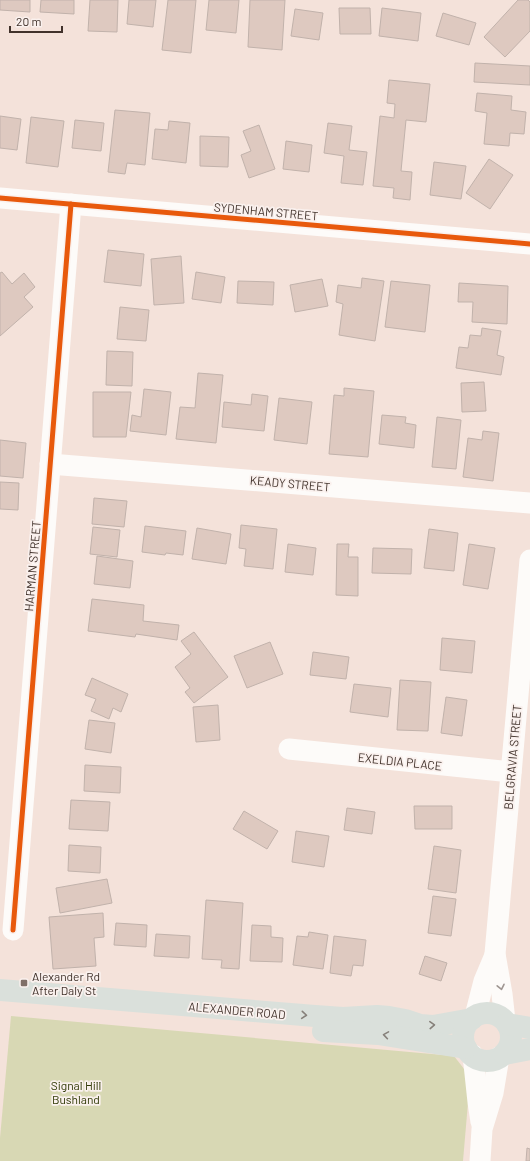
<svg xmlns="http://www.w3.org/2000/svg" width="530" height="1161" viewBox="0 0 530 1161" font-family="Barlow,sans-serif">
  <rect width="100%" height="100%" fill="#f4e2da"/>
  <polygon fill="#d8d8b4" points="11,1016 454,1056 468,1074 469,1091 463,1161 0,1161 0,1138"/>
  <g fill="#dec9c0" stroke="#c1b2ab">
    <polygon points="0,0 30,0 30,12 0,10"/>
    <polygon points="41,0 74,0 74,14 40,12"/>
    <polygon points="90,0 118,0 117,32 88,31"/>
    <polygon points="129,0 156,0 153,27 127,24"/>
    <polygon points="168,0 196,0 191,53 162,50"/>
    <polygon points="209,0 239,0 236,33 206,30"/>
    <polygon points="250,0 285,0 282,50 248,47"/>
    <polygon points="518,0 528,0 530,2 530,31 505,57 484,37"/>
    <polygon points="339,8 370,8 371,34 340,34"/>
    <polygon points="382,8 421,13 418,41 379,36"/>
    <polygon points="295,9 323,13 319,40 291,36"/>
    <polygon points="443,13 476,23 469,45 436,36"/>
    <polygon points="475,63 530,66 530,85 474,82"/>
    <polygon points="389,80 430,84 426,122 406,120 401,171 412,172 410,200 393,198 394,188 373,186 380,116 394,118 395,104 387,103"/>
    <polygon points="477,93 512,96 511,110 526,112 524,134 510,133 509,146 484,144 487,113 475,111"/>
    <polygon points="115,110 150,113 145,165 127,163 125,174 108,172"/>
    <polygon points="0,116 21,119 17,150 0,148"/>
    <polygon points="31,117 64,121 58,167 26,163"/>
    <polygon points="75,120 104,123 101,151 72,148"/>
    <polygon points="169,121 190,123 186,163 152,159 155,129 168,130"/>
    <polygon points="328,123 352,126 349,150 367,152 363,185 341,183 344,156 324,153"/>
    <polygon points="259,125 275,169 249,178 241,155 251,151 243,131"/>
    <polygon points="200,136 229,137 228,167 200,166"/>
    <polygon points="286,141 312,145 309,172 283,169"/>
    <polygon points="489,159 513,175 490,209 466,193"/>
    <polygon points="434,162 466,166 461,199 430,195"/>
    <polygon points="108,250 144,254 141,286 104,282"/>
    <polygon points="181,256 184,303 154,305 151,259"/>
    <polygon points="2,272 12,284 24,273 35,287 24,297 33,307 0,336 0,273"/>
    <polygon points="196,272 225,277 221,303 192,299"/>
    <polygon points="362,278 384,281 375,341 339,335 343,304 336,302 338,285 361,288"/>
    <polygon points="322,279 328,306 295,312 290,285"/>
    <polygon points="238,281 274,282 273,305 237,303"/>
    <polygon points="391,281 430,285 425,332 385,327"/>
    <polygon points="459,283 508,286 507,324 472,322 473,302 458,302"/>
    <polygon points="120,307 149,310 146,341 117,339"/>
    <polygon points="482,328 501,331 497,355 504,357 501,375 456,368 459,347 468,348 470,335 481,336"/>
    <polygon points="107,351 133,352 132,386 106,385"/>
    <polygon points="198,373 223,375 216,443 176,439 180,407 195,408"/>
    <polygon points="484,382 486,411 462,412 461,383"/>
    <polygon points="344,388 374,391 368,457 329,454 334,395 344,396"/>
    <polygon points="144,389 171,392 166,435 130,431 132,415 141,417"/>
    <polygon points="93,392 131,392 126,437 93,437"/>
    <polygon points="252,394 268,396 264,431 222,427 224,402 251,405"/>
    <polygon points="279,398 312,402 307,444 274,440"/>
    <polygon points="382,415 406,417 405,423 416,425 414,448 379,444"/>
    <polygon points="437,417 461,420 456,469 432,467"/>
    <polygon points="483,431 499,433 493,481 463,477 468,438 482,440"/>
    <polygon points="0,440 26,443 23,478 0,476"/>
    <polygon points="0,482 19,483 18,510 0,509"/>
    <polygon points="94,498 127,501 124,527 92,524"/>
    <polygon points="241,525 277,529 273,569 244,566 246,549 239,548"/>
    <polygon points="145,526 186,531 183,555 166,553 165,555 142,552"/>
    <polygon points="93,527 120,530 117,557 90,554"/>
    <polygon points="197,528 231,534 226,564 192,559"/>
    <polygon points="429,529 458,533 454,571 424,568"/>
    <polygon points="288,544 316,548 313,575 285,572"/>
    <polygon points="337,544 349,544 348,557 358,557 358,596 336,595"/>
    <polygon points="469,544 495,548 488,589 463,585"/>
    <polygon points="373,548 412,549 411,574 372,573"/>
    <polygon points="97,556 133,561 130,588 94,584"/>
    <polygon points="92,599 144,605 143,621 179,625 177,640 136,634 135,637 88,631"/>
    <polygon points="194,632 228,677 194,703 185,692 190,688 175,667 191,654 181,641"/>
    <polygon points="442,638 475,641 472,673 440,670"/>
    <polygon points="270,642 283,674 247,688 234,656"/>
    <polygon points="313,652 349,657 346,679 310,675"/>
    <polygon points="92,678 128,694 121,712 113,708 109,719 91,711 96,699 85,695"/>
    <polygon points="400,680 431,682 428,731 397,730"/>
    <polygon points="354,684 391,688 388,717 350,712"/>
    <polygon points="446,697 467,700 462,736 441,733"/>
    <polygon points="218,705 220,740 196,742 193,707"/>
    <polygon points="89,720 115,723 111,753 85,749"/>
    <polygon points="85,765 121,767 120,793 84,791"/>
    <polygon points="71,800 110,802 108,831 69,829"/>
    <polygon points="414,806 452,806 452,829 415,829"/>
    <polygon points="347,808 375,812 372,834 344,830"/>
    <polygon points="244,811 278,831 267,849 233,829"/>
    <polygon points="296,831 329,836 324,867 292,862"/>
    <polygon points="69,845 101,847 100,873 68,871"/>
    <polygon points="434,846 461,850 456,893 428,889"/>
    <polygon points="107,879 112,903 60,913 56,888"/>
    <polygon points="433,896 456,899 451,936 428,933"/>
    <polygon points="206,900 243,903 239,969 221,968 222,960 202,959"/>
    <polygon points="103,913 104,937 94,938 96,966 53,969 49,917"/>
    <polygon points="116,923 147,925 146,947 114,945"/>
    <polygon points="252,925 271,926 271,937 283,938 282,962 250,961"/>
    <polygon points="309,932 328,935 323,969 293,965 297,936 308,937"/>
    <polygon points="156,934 190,936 189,958 154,956"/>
    <polygon points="334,936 366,940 363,966 353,965 351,976 330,973"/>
    <polygon points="425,956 447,963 441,981 419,974"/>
    <polygon points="527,1148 530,1149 530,1161 526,1161"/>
  </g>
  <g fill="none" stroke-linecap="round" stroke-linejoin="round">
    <g stroke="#fdfbf9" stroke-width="21">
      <polyline points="0,198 530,244"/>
      <polyline points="50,464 530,503"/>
      <polyline points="289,749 511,772"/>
      <polyline points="13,930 71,204"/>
      <polyline points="475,1016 484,981 495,955"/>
      <polyline points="505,1021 502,994 495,954 530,560"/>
      <polyline points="473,1055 478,1102 481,1122"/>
      <polyline points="480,1161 482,1129 493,1093 499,1057"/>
    </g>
    <g stroke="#dae0db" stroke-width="22">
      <polyline points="0,990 315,1016 343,1018 377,1016 389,1017 405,1020 420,1025 433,1026 472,1019"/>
      <circle cx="487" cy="1037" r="24"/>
      <polyline points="507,1024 530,1028"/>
      <polyline points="323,1031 378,1034 466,1048"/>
      <polyline points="504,1054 530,1049"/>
    </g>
    <defs>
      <g id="cycleway">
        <polyline points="0,198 530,244"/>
        <polyline points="13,930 71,204"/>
      </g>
    </defs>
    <use href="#cycleway" stroke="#faf1ee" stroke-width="8"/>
    <use href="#cycleway" stroke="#e8590c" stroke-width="5"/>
  </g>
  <defs><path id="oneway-chevron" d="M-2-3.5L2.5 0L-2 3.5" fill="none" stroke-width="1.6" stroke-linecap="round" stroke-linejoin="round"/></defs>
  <use stroke="#9f9692" href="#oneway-chevron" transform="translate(501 987) rotate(78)"/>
  <g stroke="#86807a">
    <use href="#oneway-chevron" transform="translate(304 1015) rotate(5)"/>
    <use href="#oneway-chevron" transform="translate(432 1025) rotate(-3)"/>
    <use href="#oneway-chevron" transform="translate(386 1035) rotate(-171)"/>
  </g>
  <rect fill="#807068" stroke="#faf1ee" stroke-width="1.5" x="20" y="979" width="8" height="8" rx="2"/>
  <g text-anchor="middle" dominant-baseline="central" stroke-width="3.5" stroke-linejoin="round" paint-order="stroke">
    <g font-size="12" fill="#41322b" stroke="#faf1ee">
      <text transform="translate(266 211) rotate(5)">SYDENHAM STREET</text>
      <text transform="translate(290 483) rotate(5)">KEADY STREET</text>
      <text transform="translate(32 566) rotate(-85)">HARMAN STREET</text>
      <text transform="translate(512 757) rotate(-85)">BELGRAVIA STREET</text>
      <text transform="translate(400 761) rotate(6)">EXELDIA PLACE</text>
      <text transform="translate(237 1010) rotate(5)">ALEXANDER ROAD</text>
    </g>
    <g font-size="12" fill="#41322b" stroke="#faf1ee" text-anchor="start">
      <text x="32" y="976">Alexander Rd<tspan x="32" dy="14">After Daly St</tspan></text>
    </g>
    <g font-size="12" fill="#2f3804" stroke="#faf1ee">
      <text x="76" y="1085">Signal Hill<tspan x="76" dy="14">Bushland</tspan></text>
    </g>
  </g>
  <path d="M10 26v6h52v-6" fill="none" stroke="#41322b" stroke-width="2"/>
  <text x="16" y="26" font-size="12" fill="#41322b" stroke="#faf1ee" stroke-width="3" paint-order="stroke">20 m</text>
</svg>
